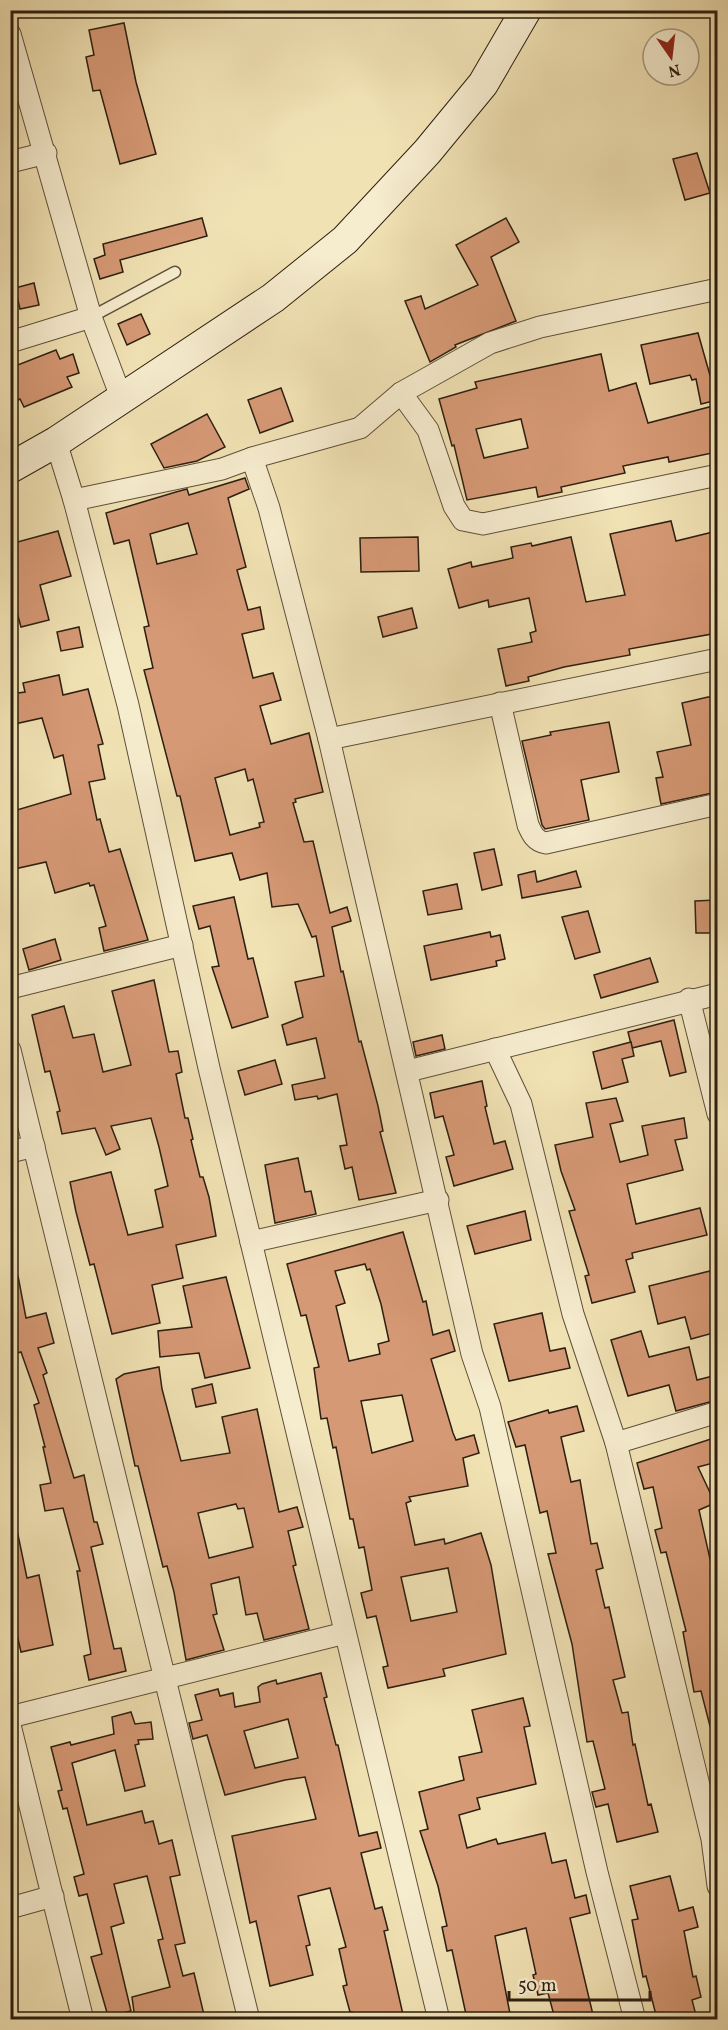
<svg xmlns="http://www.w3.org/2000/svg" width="728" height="2030" viewBox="0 0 728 2030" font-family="Vollkorn,serif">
  <rect width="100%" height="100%" fill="#f1e2b4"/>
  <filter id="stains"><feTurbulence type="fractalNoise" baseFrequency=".00333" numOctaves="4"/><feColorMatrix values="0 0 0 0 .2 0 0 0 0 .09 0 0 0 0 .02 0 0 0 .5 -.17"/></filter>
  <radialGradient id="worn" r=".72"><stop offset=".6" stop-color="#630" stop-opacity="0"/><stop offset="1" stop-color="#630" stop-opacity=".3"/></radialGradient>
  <g fill="#d69975" stroke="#2d1f11" stroke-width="1.5" fill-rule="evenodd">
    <polygon points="124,23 136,82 156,154 120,164 100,90 93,91 86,57 94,55 89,30"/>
    <polygon points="697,153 710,193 685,200 673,159"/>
    <polygon points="202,218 207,236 120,260 123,272 100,279 94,259 105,255 103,244"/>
    <polygon points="506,218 519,242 491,257 516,321 455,345 456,347 430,362 405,301 421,296 425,309 478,285 456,245"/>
    <polygon points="34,283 39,305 20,309 15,288"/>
    <polygon points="141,314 150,334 127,345 118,324"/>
    <polygon points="698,333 717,400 701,404 696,379 692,380 690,375 650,384 641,345"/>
    <polygon points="56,350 60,359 73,354 79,373 67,377 72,387 24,407 20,399 10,404 10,368"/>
    <path d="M601 354 609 391 636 383 648 423 713 406 717 425V452L669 462 668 457 623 466 625 473 561 487 562 492 538 497 536 487 467 500 454 445 452 446 439 399 477 388 475 382ZM521 419 528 448 484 458 476 429Z"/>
    <polygon points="281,388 293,421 260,433 248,400"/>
    <polygon points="207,414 225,447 197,461 164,468 151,444"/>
    <path d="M245 478 249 489 228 498 246 567 237 570 248 610 260 607 264 629 242 634 253 678 273 673 281 700 260 706 271 744 309 733 323 792 295 799 296 802 293 803 304 842 313 841 330 913 347 907 351 921 332 927 341 972 343 971 359 1042 361 1041 378 1106 383 1131 380 1132 396 1193 359 1200 352 1167 345 1169 340 1146 347 1145 337 1094 318 1099 317 1096 295 1100 292 1085 325 1078 316 1038 287 1045 282 1025 303 1017 295 982 324 976 316 936 312 937 298 904 272 907 267 873 240 880 232 853 195 861 180 796H177L144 670 153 668 144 627 149 626 129 540 114 544 106 513 176 492 187 489 189 495ZM188 523 197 554 157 564 150 534ZM245 769 248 781 253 779 264 822 259 823 260 827 230 835 215 778Z"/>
    <polygon points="671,521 676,541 717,531 717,633 629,649 630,655 564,667 528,677 529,681 506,686 498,649 532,642 530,633 536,631 529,598 489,607 488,600 459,608 448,569 471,562 472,567 513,558 511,547 531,543 532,546 571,537 586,602 625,595 610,534"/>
    <polygon points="58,531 71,576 40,585 49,620 21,627 10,587 10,544"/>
    <polygon points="418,537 419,571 361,572 360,538"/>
    <polygon points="412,608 417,628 383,637 378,617"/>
    <polygon points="79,627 83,647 61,651 57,632"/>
    <polygon points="59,675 63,695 88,689 103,744 98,745 105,779 89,782 97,820 100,819 109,852 120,849 148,940 104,951 99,928 106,926 94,885 90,886 89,883 55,893 46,862 10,870 10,812 71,794 63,755 54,758 42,718 10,725 10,694 25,692 23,683"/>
    <polygon points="708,697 717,697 717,792 661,804 656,778 663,777 657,752 691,745 682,703"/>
    <polygon points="609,722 619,772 581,780 589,820 545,829 542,825 522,741 551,735 550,732"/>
    <polygon points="494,849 502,885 482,890 474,853"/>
    <polygon points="535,871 537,882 576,871 581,887 522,898 518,875"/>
    <polygon points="457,884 462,909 428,915 423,891"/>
    <polygon points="234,897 248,959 253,958 268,1017 232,1028 212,967 219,966 210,926 199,929 193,906"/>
    <polygon points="716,900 717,933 696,933 695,901"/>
    <polygon points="588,911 600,952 575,959 562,917"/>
    <polygon points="490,932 491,937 500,935 505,959 496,961 497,966 431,980 424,946"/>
    <polygon points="55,939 61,960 29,970 23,949"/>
    <polygon points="650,958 658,982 601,998 594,975"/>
    <polygon points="154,980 169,1052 178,1051 182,1072 176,1074 185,1118 188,1118 193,1139 191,1140 200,1177 203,1177 209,1197 216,1236 176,1245 183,1278 152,1285 160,1323 112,1334 94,1264 90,1265 76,1212 70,1182 111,1172 128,1235 163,1227 155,1190 168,1186 159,1147 151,1118 111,1126 120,1149 106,1155 95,1128 62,1134 57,1112 60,1111 50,1071 45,1072 32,1015 64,1006 73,1038 94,1034 103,1072 131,1065 112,991"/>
    <polygon points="674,1020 686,1072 670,1076 661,1041 632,1048 628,1032"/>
    <polygon points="442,1035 445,1049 416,1056 413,1042"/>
    <polygon points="631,1042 634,1056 622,1059 628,1082 602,1089 593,1052"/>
    <polygon points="275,1060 282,1084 245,1095 238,1071"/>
    <polygon points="482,1081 487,1106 485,1107 494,1144 505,1141 513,1169 454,1186 446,1157 454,1155 443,1116 435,1118 430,1093"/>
    <polygon points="616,1098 623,1121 610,1124 620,1162 648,1155 642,1126 684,1118 687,1138 675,1140 683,1170 627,1184 636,1224 700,1208 707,1235 632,1253 633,1258 626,1260 635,1292 592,1303 585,1276 589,1275 569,1211 575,1210 561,1171 555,1145 593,1137 586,1103"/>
    <polygon points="298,1158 305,1192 311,1191 316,1214 275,1223 265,1165"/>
    <polygon points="525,1211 531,1240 475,1254 467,1226"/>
    <path d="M403 1232 423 1302 426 1301 433 1335 449 1330 455 1351 431 1359 453 1433 456 1440 474 1435 479 1453 463 1458 468 1486 409 1497 411 1501 406 1503 415 1545 444 1539 445 1544 481 1533 491 1565 506 1654 443 1669 445 1676 388 1688 383 1667 388 1666 376 1616 367 1618 361 1593 372 1590 364 1547 359 1548 353 1519H350L336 1447 333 1448 327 1418 321 1419 314 1368 319 1367 306 1315 301 1316 287 1264ZM365 1264 367 1270 370 1269 381 1304 389 1341 378 1344 380 1354 349 1361 336 1306 345 1303 335 1271ZM402 1395 413 1441 372 1453 361 1401ZM448 1568 457 1612 411 1621 401 1577Z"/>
    <polygon points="710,1271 713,1282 717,1281 717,1332 691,1339 685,1317 658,1324 649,1286"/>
    <polygon points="18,1276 26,1318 46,1313 54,1343 38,1348 47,1373 43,1375 74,1478 84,1475 94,1522 97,1522 103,1544 91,1547 114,1649 121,1648 126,1671 89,1680 84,1656 91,1654 77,1571 80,1571 63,1508 45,1511 40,1485 51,1483 43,1447 45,1447 34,1405 39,1403 21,1352 10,1355 10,1277"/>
    <polygon points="226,1277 250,1368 205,1378 199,1353 160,1357 158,1331 192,1327 183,1286"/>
    <polygon points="542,1313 550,1351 565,1348 570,1368 509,1381 494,1324"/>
    <polygon points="641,1331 649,1357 689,1347 697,1380 717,1375 717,1400 676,1411 669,1385 628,1396 611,1340"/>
    <path d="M159 1367 162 1389 181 1461 230 1453 222 1417 257 1409 279 1512 297 1507 303 1527 288 1531 296 1565 293 1566 309 1629 264 1640 257 1613 246 1615 239 1577 211 1584 217 1614 213 1615 224 1650 186 1660 174 1592 167 1566 163 1567 138 1466H135L116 1379 124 1374ZM236 1504 238 1509 244 1508 253 1547 209 1558 198 1513Z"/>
    <polygon points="212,1384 216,1403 196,1407 192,1389"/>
    <polygon points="577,1406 584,1431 561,1437 571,1482 580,1480 591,1544 597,1543 603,1568 596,1570 605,1608 609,1607 625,1677 613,1680 622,1713 628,1712 633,1745 635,1744 648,1805 651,1804 658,1832 617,1842 608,1804 596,1807 592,1792 605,1789 593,1741 587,1742 572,1644 548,1554 556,1553 547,1511 540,1513 525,1445 516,1447 508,1422 548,1410 549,1413"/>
    <polygon points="717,1437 717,1462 698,1467 715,1503 699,1510 717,1590 717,1734 712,1734 701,1691 694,1692 683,1632 686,1631 666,1552 661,1553 655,1530 662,1528 653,1487 644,1489 637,1463"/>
    <polygon points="10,1530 17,1530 27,1578 39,1575 53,1645 21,1652 10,1604"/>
    <path d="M321 1673 327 1697 324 1698 336 1745H338L359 1836 377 1832 381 1848 361 1853 375 1909 382 1907 388 1930 384 1931 404 2019H354L352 2012H350L343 1986 347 1985 339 1949 346 1947 330 1888 298 1896 310 1945 306 1946 313 1975 270 1986 256 1921 250 1923 232 1836 316 1819 306 1781 305 1777 285 1780 225 1795 207 1735 193 1739 189 1723 202 1720 195 1695 218 1689 220 1696 233 1693 235 1707 260 1702 258 1687 262 1684 276 1680 277 1684ZM288 1719 298 1758 255 1768 244 1731Z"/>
    <polygon points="523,1698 530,1726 524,1727 536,1784 477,1798 480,1809 459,1815 467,1848 496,1839 498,1844 545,1833 552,1863 566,1860 575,1898 586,1895 590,1913 570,1918 594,2019 555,2019 548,1993 538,1995 533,1975 536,1974 526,1928 495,1936 511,2019 467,2019 452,1950 447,1951 442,1927 447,1926 438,1886 420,1831 428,1829 419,1792 464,1780 459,1757 482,1752 472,1710"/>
    <polygon points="131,1712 135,1724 151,1722 153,1739 138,1740 139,1744 135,1745 145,1786 125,1791 115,1750 72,1763 87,1825 142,1811 145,1823 153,1821 159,1844 172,1840 180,1875 170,1877 185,1943 175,1945 183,1976 194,1973 205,2019 135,2019 132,1997 170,1987 158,1940 163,1939 147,1876 114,1884 124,1923 111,1927 131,2011 108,2016 91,1957 102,1954 87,1894 79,1896 74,1877 84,1874 67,1808 63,1809 58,1791 62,1790 51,1747 70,1742 71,1745 114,1734 112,1717"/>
    <polygon points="670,1876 679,1911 693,1907 698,1927 684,1931 693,1977 696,1976 701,1997 692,2000 697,2019 657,2019 646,1976 643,1977 632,1920 638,1919 630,1886"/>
  </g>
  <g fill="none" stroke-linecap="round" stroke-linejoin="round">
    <defs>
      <polyline id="service" points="91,317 175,272"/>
      <g id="minor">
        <polyline points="10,34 91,317 121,397"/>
        <polyline points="10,162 46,153"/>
        <polyline points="10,342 91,317"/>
        <polyline points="401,393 428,430 454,506 463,520 483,524 718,475"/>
        <polyline points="56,442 74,500 222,469 252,458 269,508 329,739 472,1354 490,1407 597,1872 635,2020"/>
        <polyline points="252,458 360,428 401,393 490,343 540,327 718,289"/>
        <polyline points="74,500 128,705 209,1068 439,2020"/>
        <path d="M500 703 528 825C532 834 535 841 546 843L718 804"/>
        <polyline points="329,739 718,659"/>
        <polyline points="10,988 182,945"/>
        <polyline points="689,999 718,1114"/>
        <polyline points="495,1049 521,1104 573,1314 616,1443 712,1839 718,1886"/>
        <polyline points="10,1050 249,2020"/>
        <polyline points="408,1071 718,994"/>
        <polyline points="10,1152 34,1146"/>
        <polyline points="251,1242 438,1200"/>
        <polyline points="616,1443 718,1412"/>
        <polyline points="10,1717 345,1633"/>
        <polyline points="10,1725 83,2020"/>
        <polyline points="10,1908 53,1896"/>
      </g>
      <polyline id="secondary" points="10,468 56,442 273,298 345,240 427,152 483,84 526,10"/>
    </defs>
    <use href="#service" stroke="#5e503a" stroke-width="13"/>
    <use href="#minor" stroke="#5e503a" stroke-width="23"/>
    <use href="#secondary" stroke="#2d1f11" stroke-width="32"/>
    <use href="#service" stroke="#f6ecce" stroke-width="10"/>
    <use href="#minor" stroke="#f6ecce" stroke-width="21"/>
    <use href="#secondary" stroke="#f6ecce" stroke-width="30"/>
  </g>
  <rect width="728" height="2030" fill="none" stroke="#f1e2b4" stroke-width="36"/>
  <rect x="12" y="12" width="704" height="2006" fill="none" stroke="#2d1f11" stroke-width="3"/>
  <rect x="18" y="18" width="692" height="1994" fill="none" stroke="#2d1f11" stroke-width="1.5"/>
  <g transform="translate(671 57) rotate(166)"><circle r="28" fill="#f6ecce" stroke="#a69a82" stroke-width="1.5"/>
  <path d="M0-4.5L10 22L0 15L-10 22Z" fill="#8f2418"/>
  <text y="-9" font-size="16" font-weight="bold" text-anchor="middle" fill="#2d1f11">N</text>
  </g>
  <path d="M509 1991v9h141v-9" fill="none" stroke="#2d1f11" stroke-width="3"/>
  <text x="518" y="1991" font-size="18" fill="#2d1f11" stroke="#f6ecce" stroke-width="4.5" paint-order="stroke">50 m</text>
  <rect width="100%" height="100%" filter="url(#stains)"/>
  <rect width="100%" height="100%" fill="url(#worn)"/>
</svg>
